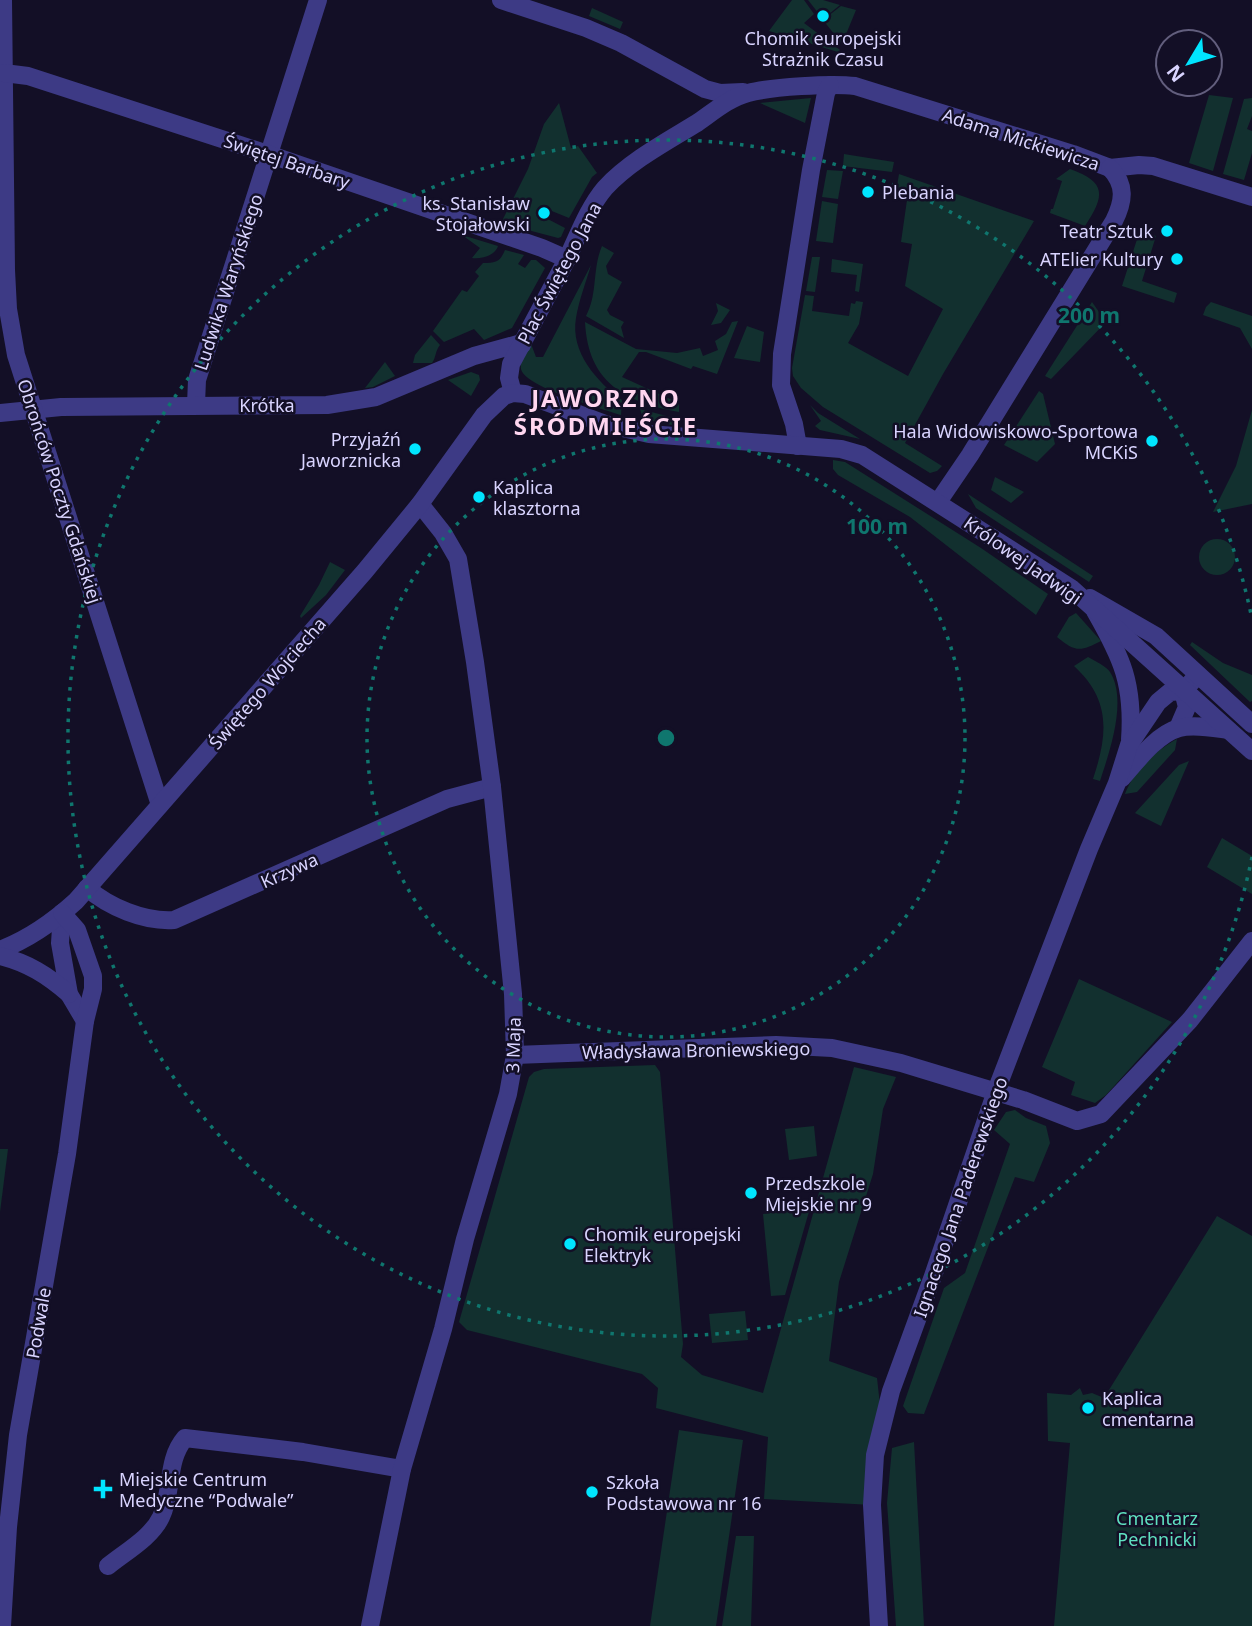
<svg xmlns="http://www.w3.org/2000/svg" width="1252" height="1626" viewBox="0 0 1252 1626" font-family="'Noto Sans',sans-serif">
  <rect width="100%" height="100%" fill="#130f26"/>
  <g fill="#12302f">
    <polygon points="792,0 804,0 814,14 804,23 840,50 838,52 769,31"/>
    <polygon points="808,0 823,0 840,5 823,19"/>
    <polygon points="841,6 856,10 842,44 823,20"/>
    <polygon points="592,8 623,22 620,29 589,16"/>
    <polygon points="1209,95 1233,98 1213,171 1189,163"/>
    <polygon points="811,98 805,123 760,103"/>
    <polygon points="1252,98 1252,116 1247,129 1252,131 1252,153 1244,180 1223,174 1244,99"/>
    <polygon points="559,103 571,148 578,146 597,173 592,177 569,218 542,207 540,215 565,228 561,237 558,238 501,223 528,169 544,124"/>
    <polygon points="844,154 850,155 894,162 892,172 843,166"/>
    <path d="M1070 169C1107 182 1105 196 1085 226L1050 213 1051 209H1053L1062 181 1056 179Z"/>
    <polygon points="827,170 843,171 838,199 822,197"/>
    <polygon points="899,174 1034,221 943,374 905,443 942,466 937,471 930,473 823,407 801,388 793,376 792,368 805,295 814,296 812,311 849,316 851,303 855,304 856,301 863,302 859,324 848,343 908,376 943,309 905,286 912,244 901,242 907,200 896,192"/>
    <polygon points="822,201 838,204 833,243 816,241"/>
    <polygon points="1140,230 1156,236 1142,281 1177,293 1174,303 1122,286"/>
    <path d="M462 235 498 246C495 256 481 259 472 258L480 248Z"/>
    <path d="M602 246 614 253 606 266 608 274 622 282 607 310 610 315 624 322 621 327 624 338 586 316C598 294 592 269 602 246Z"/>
    <path d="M505 250 524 255 518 264 525 268 531 260H536L545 268 512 328 484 340 474 329 444 342 433 331 462 290 467 292 479 276 475 272 483 263C496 263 500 262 505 250Z"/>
    <polygon points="812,257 820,257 815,292 806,291"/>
    <polygon points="832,259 863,264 859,292 855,291 857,275 831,272"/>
    <path d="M591 265C586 282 579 300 576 318 570 352 597 382 622 400L621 415C602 409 525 387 521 369 519 361 527 351 531 344L536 357H543Z"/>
    <polygon points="1092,302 1106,322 1051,379 1045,376"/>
    <polygon points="1211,302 1252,316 1252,349 1240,328 1203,315 1206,307"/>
    <polygon points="716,303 730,310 721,323 711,325 718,311"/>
    <path d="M738 321 717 374 693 366 691 369 646 352H639L622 377 679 403V412C624 402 588 382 585 322L636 349 677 353 700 348 703 356 718 350 715 341 726 334 732 322Z"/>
    <polygon points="747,326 764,332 760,362 734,358"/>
    <path d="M431 335 440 345C435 351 436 358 432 363H413L415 355Z"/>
    <polygon points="385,362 395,376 373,387 365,388"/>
    <polygon points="471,372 479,375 480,380 471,396 448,380"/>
    <polygon points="1039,391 1043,394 1055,444 1037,462 1004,445"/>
    <polygon points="810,405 818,413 860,439 820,430 815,426 821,421"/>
    <polygon points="640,409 678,419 672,425 643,419"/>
    <polygon points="1252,410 1252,504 1213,512 1236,466"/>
    <polygon points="833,460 845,462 981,548 1048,594 1036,615 910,517 838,475 833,469"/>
    <polygon points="995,477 1024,492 1011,503 991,490"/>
    <polygon points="968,494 1093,576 1089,582 976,508"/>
    <circle cx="1217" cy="557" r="18"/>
    <polygon points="330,562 345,570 326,595 301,618 300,616 319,585"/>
    <path d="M1076 613 1101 641C1080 652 1075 652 1057 637L1069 617Z"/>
    <polygon points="1192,642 1223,663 1252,675 1252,701 1250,702 1190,645"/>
    <path d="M1088 657C1095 661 1106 666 1110 672 1128 700 1109 753 1100 781L1093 779C1108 734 1111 700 1074 666Z"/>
    <path d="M1177 739 1175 750 1137 792 1125 794C1132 773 1157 749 1177 739Z"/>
    <polygon points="1189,761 1161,826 1135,813 1179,765"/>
    <polygon points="1222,838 1252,856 1252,894 1207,867"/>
    <polygon points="1079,979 1172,1022 1106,1095 1095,1103 1071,1095 1075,1082 1042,1067"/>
    <polygon points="655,1065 660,1072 683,1344 681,1357 702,1375 763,1393 854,1067 896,1077 883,1109 873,1174 839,1282 829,1361 877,1378 880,1405 872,1505 764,1499 768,1437 656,1408 658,1388 642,1374 467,1330 459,1322 529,1077 534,1072 544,1069"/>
    <polygon points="1015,1110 1026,1118 1046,1126 1050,1143 1034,1182 1015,1177 924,1414 908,1413 903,1406 944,1288 965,1273 1010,1144 994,1130 1006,1112"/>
    <polygon points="814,1126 817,1156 789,1160 785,1129"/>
    <polygon points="0,1149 8,1149 0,1212"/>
    <polygon points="810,1208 785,1295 771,1296 763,1214"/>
    <polygon points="1217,1216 1252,1236 1252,1626 1054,1626 1070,1443 1048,1441 1047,1393 1071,1395 1080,1388 1083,1395 1092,1393 1104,1398"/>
    <polygon points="745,1311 748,1340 712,1343 709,1314"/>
    <polygon points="679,1430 743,1440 716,1626 650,1626"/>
    <polygon points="914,1442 924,1626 896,1626 887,1503 892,1448"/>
    <polygon points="736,1536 754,1536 751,1626 722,1626"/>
  </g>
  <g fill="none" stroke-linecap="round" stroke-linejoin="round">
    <g stroke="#3d3a85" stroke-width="18">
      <polyline points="501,0 586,28 621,43 705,89 720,93 743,92"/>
      <path d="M567 259C578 236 588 208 605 188 630 161 666 142 697 123 713 112 729 98 748 93 770 87 832 83 855 86L1073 154 1110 168 1139 165 1153 166 1252 197"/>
      <polyline points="196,404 197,380 318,0"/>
      <polyline points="0,413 61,407 327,405 376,397 474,356 518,344 522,345"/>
      <polyline points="798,446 794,424 781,385 782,354 811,170 826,93 830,85"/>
      <path d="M938 502 970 455 1114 221C1124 201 1126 185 1110 168"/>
      <path d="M1095 611C1122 658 1134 684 1130 740"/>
      <polyline points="1178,728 1187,707 1183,691"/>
      <path d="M1122 778C1136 762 1157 734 1179 728 1194 724 1214 728 1228 730"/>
      <path d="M87 888C109 907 144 922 174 920L447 799 492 787"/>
      <polyline points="515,1055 776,1045 832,1048 901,1063 1023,1100 1077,1121 1101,1114 1190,1020 1252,941"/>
      <path d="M108 1566C125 1552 151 1538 161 1517 173 1492 166 1460 185 1438L303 1452 402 1469"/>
      <polyline points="370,1626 402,1469 443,1329 465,1239 508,1094 515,1055 513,994 492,787 475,662 458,559 443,533 420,504"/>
      <polyline points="879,1626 872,1505 875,1455 891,1391 933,1276 996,1091 1089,849 1117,783 1129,745 1158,702 1170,692 1183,691 1198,675"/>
    </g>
    <g stroke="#3d3a85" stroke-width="18">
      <polyline points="3,0 6,270 8,309 16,355 160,805"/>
      <polyline points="4,73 28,76 268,154 542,248 567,259 511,364 509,378 513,393"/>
      <polyline points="1090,598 1156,636 1252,724"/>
      <polyline points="62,913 60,943 69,994 85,1021"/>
      <path d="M0 950C29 939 53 922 76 901L365 571 420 504 484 415 504 396 513 393 525 394 605 424 649 434 841 449 862 455 1071 588 1252 751"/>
      <path d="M0 956C28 963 47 975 69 994"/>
      <polyline points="2,1626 8,1527 18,1435 67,1154 85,1021 93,989 93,976 77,930 62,913"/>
    </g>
  </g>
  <g fill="none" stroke="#0f766e" stroke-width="3.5" stroke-dasharray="3.5 7">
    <circle cx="666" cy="738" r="299"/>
    <path d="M1252 857A598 598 0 1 1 1252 619"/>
  </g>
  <g fill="#00e5ff" stroke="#130f26" stroke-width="2.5">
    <circle cx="823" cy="16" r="7"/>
    <circle cx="868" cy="192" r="7"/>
    <circle cx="544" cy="213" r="7"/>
    <circle cx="1167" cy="231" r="7"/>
    <circle cx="1177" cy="259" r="7"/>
    <circle cx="1152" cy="441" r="7"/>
    <circle cx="415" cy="449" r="7"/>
    <circle cx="479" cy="497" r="7"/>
    <circle cx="751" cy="1193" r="7"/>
    <circle cx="570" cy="1244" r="7"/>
    <circle cx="1088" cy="1408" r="7"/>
    <path d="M99.5 1478.5h7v7h7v7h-7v7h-7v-7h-7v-7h7z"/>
    <circle cx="592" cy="1492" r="7"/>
  </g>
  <g text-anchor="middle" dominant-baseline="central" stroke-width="5" stroke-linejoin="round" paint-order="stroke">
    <g font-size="18" fill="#d9d4ff" stroke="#130f26" text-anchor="start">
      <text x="823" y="38" text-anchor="middle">Chomik europejski<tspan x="823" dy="21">Strażnik Czasu</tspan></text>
      <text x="882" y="192">Plebania</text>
      <text x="530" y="203" text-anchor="end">ks. Stanisław<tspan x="530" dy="21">Stojałowski</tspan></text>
      <text x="1153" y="231" text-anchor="end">Teatr Sztuk</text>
      <text x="1163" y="259" text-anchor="end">ATElier Kultury</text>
      <text x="1138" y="431" text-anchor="end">Hala Widowiskowo-Sportowa<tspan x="1138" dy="21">MCKiS</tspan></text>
      <text x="401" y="439" text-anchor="end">Przyjaźń<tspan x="401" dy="21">Jaworznicka</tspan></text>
      <text x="493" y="487">Kaplica<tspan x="493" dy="21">klasztorna</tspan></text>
      <text x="765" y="1183">Przedszkole<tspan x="765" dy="21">Miejskie nr 9</tspan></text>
      <text x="584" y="1234">Chomik europejski<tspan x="584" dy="21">Elektryk</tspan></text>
      <text x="1102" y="1398">Kaplica<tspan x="1102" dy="21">cmentarna</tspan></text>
      <text x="119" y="1479">Miejskie Centrum<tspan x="119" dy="21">Medyczne “Podwale”</tspan></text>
      <text x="606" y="1482">Szkoła<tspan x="606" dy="21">Podstawowa nr 16</tspan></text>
    </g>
    <g font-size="18" fill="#d9d4ff" stroke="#130f26">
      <text transform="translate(1021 139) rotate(18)">Adama Mickiewicza</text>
      <text transform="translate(287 161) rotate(19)">Świętej Barbary</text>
      <text transform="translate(559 273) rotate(-62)">Plac Świętego Jana</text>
      <text transform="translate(228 282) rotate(-72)">Ludwika Waryńskiego</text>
      <text x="267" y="405">Krótka</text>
      <text transform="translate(60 491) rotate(72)">Obrońców Poczty Gdańskiej</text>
      <text transform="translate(1023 560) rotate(35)">Królowej Jadwigi</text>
      <text transform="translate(267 683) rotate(-49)">Świętego Wojciecha</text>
      <text transform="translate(289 870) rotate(-24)">Krzywa</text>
      <text transform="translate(513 1045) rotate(-88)">3 Maja</text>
      <text transform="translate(696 1050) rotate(-1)">Władysława Broniewskiego</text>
      <text transform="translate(960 1197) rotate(-71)">Ignacego Jana Paderewskiego</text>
      <text transform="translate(38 1323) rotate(-80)">Podwale</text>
    </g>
    <g font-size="18" fill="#5fe0c0" stroke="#130f26">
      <text x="1157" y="1518">Cmentarz<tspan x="1157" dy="21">Pechnicki</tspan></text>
    </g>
    <g font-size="24" font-weight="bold" letter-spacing="2" fill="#ffd6f0" stroke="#130f26">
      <text x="606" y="397">JAWORZNO<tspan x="606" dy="28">ŚRÓDMIEŚCIE</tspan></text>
    </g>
  </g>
  <circle cx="666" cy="738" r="10" fill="#0f766e" stroke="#130f26" stroke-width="3.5"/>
  <g font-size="21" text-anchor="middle" font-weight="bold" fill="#0f766e" stroke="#130f26" stroke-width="5" stroke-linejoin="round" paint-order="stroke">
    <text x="1089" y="323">200 m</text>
    <text x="877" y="534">100 m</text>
  </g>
  <g transform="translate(1189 63) rotate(232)"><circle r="33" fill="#130f26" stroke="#625e7d" stroke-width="2"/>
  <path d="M0-5L12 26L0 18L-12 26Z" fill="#00e5ff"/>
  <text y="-10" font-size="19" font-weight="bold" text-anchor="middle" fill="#d9d4ff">N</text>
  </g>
</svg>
